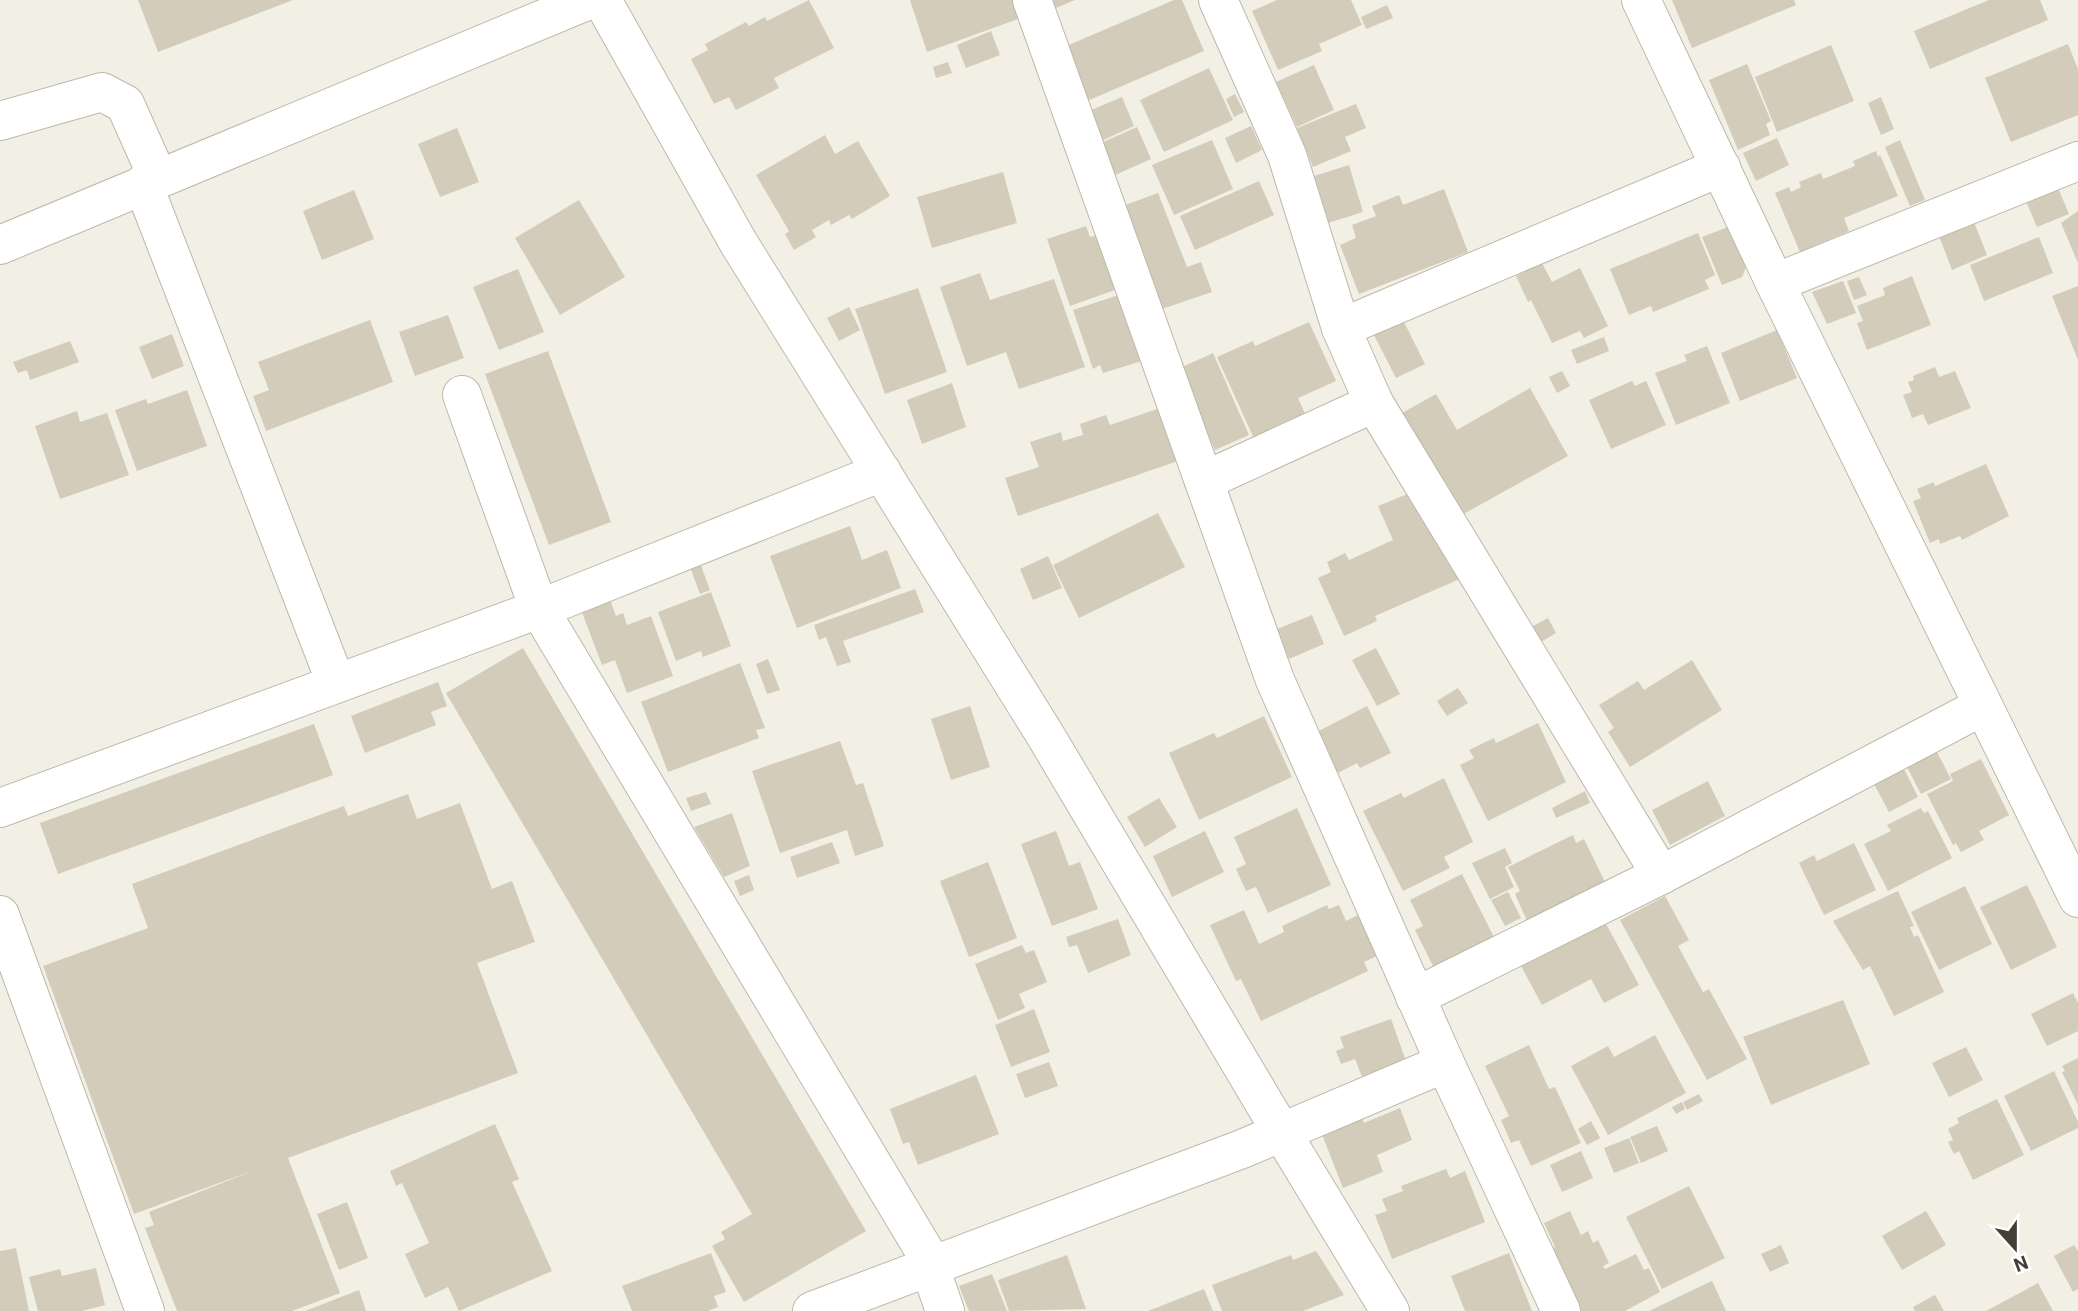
<svg xmlns="http://www.w3.org/2000/svg" width="2078" height="1311" viewBox="0 0 2078 1311" font-family="Roboto,sans-serif">
  <rect width="100%" height="100%" fill="#f2efe5"/>
  <g fill="#d3ccba">
    <polygon points="138,0 293,0 158,52"/>
    <polygon points="809,0 834,48 774,78 779,88 736,110 729,97 714,104 691,59 708,50 705,44 746,22 749,26 765,17 767,21"/>
    <polygon points="910,0 1012,0 1018,19 927,52"/>
    <polygon points="1047,0 1075,0 1051,10"/>
    <polygon points="1174,0 1182,0 1204,51 1087,101 1064,47"/>
    <polygon points="1277,0 1351,0 1362,25 1319,44 1322,51 1278,70 1252,11"/>
    <polygon points="1672,0 1794,0 1796,5 1692,48"/>
    <polygon points="1989,0 2040,0 2048,20 1930,69 1914,31"/>
    <polygon points="1387,5 1393,18 1366,29 1361,17"/>
    <polygon points="991,31 1000,55 966,68 957,45"/>
    <polygon points="2068,44 2078,69 2078,115 2011,142 1985,78"/>
    <polygon points="1831,45 1854,101 1777,132 1755,77"/>
    <polygon points="948,62 952,73 936,78 933,67"/>
    <polygon points="1747,64 1771,121 1766,124 1770,135 1738,150 1709,80"/>
    <polygon points="1314,65 1334,110 1297,127 1276,82"/>
    <polygon points="1209,68 1233,120 1164,152 1140,100"/>
    <polygon points="1235,94 1244,112 1234,117 1226,99"/>
    <polygon points="1122,97 1134,126 1101,141 1089,111"/>
    <polygon points="1881,97 1894,129 1881,135 1868,103"/>
    <polygon points="1356,104 1366,128 1345,137 1351,151 1313,167 1297,128"/>
    <polygon points="1251,126 1262,150 1236,163 1225,138"/>
    <polygon points="1137,127 1151,159 1115,175 1101,143"/>
    <polygon points="457,128 479,182 440,197 418,144"/>
    <polygon points="825,135 835,154 858,141 890,196 852,219 849,215 831,225 829,220 812,230 816,237 794,250 785,234 789,231 756,175"/>
    <polygon points="1777,138 1789,165 1756,181 1743,153"/>
    <polygon points="1212,140 1233,189 1174,215 1152,165"/>
    <polygon points="1900,140 1925,200 1910,206 1885,147"/>
    <polygon points="1876,151 1878,157 1880,155 1898,196 1844,218 1849,231 1800,252 1775,193 1789,187 1791,192 1801,187 1799,182 1821,173 1823,179 1855,166 1853,161"/>
    <polygon points="1349,165 1363,212 1328,223 1314,176"/>
    <polygon points="1003,172 1017,223 932,248 917,197"/>
    <polygon points="1259,181 1274,215 1195,250 1180,216"/>
    <polygon points="2058,188 2069,214 2037,227 2026,201"/>
    <polygon points="1444,189 1468,252 1359,294 1340,245 1356,238 1352,225 1376,216 1372,206 1399,195 1403,205"/>
    <polygon points="354,190 374,239 322,260 303,211"/>
    <polygon points="1158,193 1187,267 1201,262 1212,292 1159,310 1120,207"/>
    <polygon points="579,200 625,277 560,315 515,238"/>
    <polygon points="2078,211 2078,263 2061,223"/>
    <polygon points="1974,222 1987,255 1952,270 1939,236"/>
    <polygon points="1733,225 1748,262 1742,277 1722,285 1702,237"/>
    <polygon points="1086,226 1090,237 1097,235 1115,290 1070,306 1047,239"/>
    <polygon points="1698,233 1715,275 1705,280 1709,289 1653,312 1651,306 1629,315 1610,269"/>
    <polygon points="2039,237 2053,273 1984,301 1970,265"/>
    <polygon points="1542,263 1552,282 1580,268 1608,326 1584,338 1580,331 1552,343 1531,300 1528,302 1516,276"/>
    <polygon points="518,269 544,332 499,350 473,287"/>
    <polygon points="980,273 990,300 1054,279 1085,367 1019,389 1006,352 967,366 940,287"/>
    <polygon points="1912,276 1931,325 1867,350 1857,323 1863,321 1857,306 1885,295 1883,288"/>
    <polygon points="1859,277 1867,295 1854,300 1847,281"/>
    <polygon points="1843,281 1856,313 1827,324 1812,292"/>
    <polygon points="2078,286 2078,360 2052,296"/>
    <polygon points="918,288 947,372 885,394 855,309"/>
    <polygon points="1119,295 1142,361 1103,373 1100,365 1093,369 1073,310"/>
    <polygon points="849,307 860,330 839,341 827,318"/>
    <polygon points="448,315 464,358 415,376 399,332"/>
    <polygon points="1402,318 1425,364 1396,378 1373,333"/>
    <polygon points="370,320 393,382 266,431 253,396 269,390 258,362"/>
    <polygon points="1309,322 1336,381 1298,398 1308,420 1256,443 1217,357 1253,341 1255,346"/>
    <polygon points="1777,330 1797,378 1740,401 1721,353"/>
    <polygon points="172,334 184,366 152,379 139,347"/>
    <polygon points="1604,337 1609,351 1577,364 1571,350"/>
    <polygon points="70,341 79,362 30,380 27,370 18,373 13,362"/>
    <polygon points="1707,346 1730,403 1676,425 1655,373 1687,361 1684,355"/>
    <polygon points="548,351 611,522 549,545 485,374"/>
    <polygon points="1213,353 1249,435 1215,450 1178,369"/>
    <polygon points="1935,367 1939,377 1955,371 1971,408 1928,425 1923,414 1912,418 1903,395 1912,392 1908,382 1914,380 1913,376"/>
    <polygon points="1562,371 1570,386 1557,393 1549,377"/>
    <polygon points="1632,381 1635,386 1646,381 1666,425 1611,449 1589,400"/>
    <polygon points="952,383 966,427 922,444 907,400"/>
    <polygon points="1530,388 1568,456 1460,516 1402,413 1436,394 1457,430"/>
    <polygon points="187,390 207,446 137,471 115,410 146,399 148,404"/>
    <polygon points="1160,408 1178,461 1018,516 1005,478 1039,467 1030,442 1061,432 1063,441 1083,435 1080,424 1106,415 1110,425"/>
    <polygon points="77,411 80,422 107,413 129,475 60,499 35,426"/>
    <polygon points="1986,464 2009,516 1962,540 1960,536 1940,544 1939,539 1930,543 1913,501 1921,498 1917,489 1934,482 1935,486"/>
    <polygon points="1410,493 1462,578 1375,616 1377,621 1344,636 1318,578 1331,572 1327,562 1345,553 1349,560 1393,540 1378,506"/>
    <polygon points="1158,513 1185,567 1079,618 1053,565"/>
    <polygon points="850,526 862,560 887,550 901,588 797,628 770,556"/>
    <polygon points="1048,556 1062,588 1033,600 1020,569"/>
    <polygon points="700,563 710,590 700,594 690,567"/>
    <polygon points="915,589 924,612 843,641 851,662 837,666 826,637 819,640 814,625"/>
    <polygon points="711,592 731,646 703,657 701,651 676,661 658,612"/>
    <polygon points="609,597 616,616 623,613 627,625 651,616 673,676 627,693 615,660 602,665 580,607"/>
    <polygon points="1312,615 1324,644 1289,659 1277,629"/>
    <polygon points="1548,618 1556,633 1539,643 1531,627"/>
    <polygon points="523,648 866,1231 744,1302 712,1246 725,1239 721,1232 752,1214 446,693"/>
    <polygon points="1376,648 1400,694 1377,706 1352,660"/>
    <polygon points="768,659 780,690 767,694 756,664"/>
    <polygon points="1692,660 1722,710 1630,767 1608,732 1614,728 1599,705 1638,681 1644,690"/>
    <polygon points="740,663 765,728 756,730 759,738 668,772 641,702"/>
    <polygon points="438,682 447,706 431,712 436,725 365,753 351,716"/>
    <polygon points="1458,688 1468,703 1447,716 1437,701"/>
    <polygon points="970,706 990,767 951,780 931,719"/>
    <polygon points="1367,706 1391,753 1360,768 1357,763 1338,773 1317,732"/>
    <polygon points="1264,716 1292,777 1199,820 1169,753 1214,733 1217,738"/>
    <polygon points="1538,723 1566,782 1488,821 1460,765 1474,758 1469,750 1494,738 1496,743"/>
    <polygon points="314,724 333,775 58,874 40,823"/>
    <polygon points="840,741 856,785 863,783 884,846 855,856 847,830 780,853 752,771"/>
    <polygon points="1937,752 1951,779 1921,794 1907,767"/>
    <polygon points="1981,759 2009,815 1979,831 1984,840 1961,852 1956,843 1953,845 1927,794 1953,781 1950,774"/>
    <polygon points="1904,769 1918,797 1889,812 1874,784"/>
    <polygon points="1444,778 1473,842 1444,857 1450,868 1403,891 1363,811 1401,793 1404,798"/>
    <polygon points="1708,781 1725,816 1670,845 1652,810"/>
    <polygon points="1585,791 1590,803 1556,818 1552,808"/>
    <polygon points="706,792 711,804 691,811 686,798"/>
    <polygon points="408,794 417,819 460,803 492,889 512,881 535,942 477,963 518,1073 288,1158 340,1293 292,1311 177,1311 145,1228 154,1225 149,1212 260,1168 134,1214 43,966 148,928 132,884 344,806 348,816"/>
    <polygon points="1159,798 1177,827 1145,847 1127,817"/>
    <polygon points="1297,808 1331,885 1268,913 1256,887 1246,891 1236,869 1246,864 1234,837"/>
    <polygon points="1921,808 1924,813 1928,811 1952,858 1888,891 1864,844 1891,831 1887,825"/>
    <polygon points="732,813 750,866 724,877 694,827"/>
    <polygon points="1056,831 1069,866 1080,862 1098,909 1052,926 1021,844"/>
    <polygon points="1205,831 1224,872 1172,897 1153,856"/>
    <polygon points="1573,835 1576,843 1584,839 1605,882 1527,921 1515,894 1520,891 1508,867"/>
    <polygon points="832,842 840,863 797,878 790,857"/>
    <polygon points="1854,843 1876,890 1824,915 1799,863 1814,855 1817,861"/>
    <polygon points="1505,848 1512,863 1505,867 1514,887 1490,899 1472,863"/>
    <polygon points="988,862 1017,938 969,957 940,881"/>
    <polygon points="1462,874 1497,943 1436,972 1415,930 1423,926 1410,900"/>
    <polygon points="749,875 754,890 740,896 734,881"/>
    <polygon points="2027,885 2057,947 2011,970 1980,907"/>
    <polygon points="1965,886 1992,944 1939,970 1911,912"/>
    <polygon points="1898,891 1914,926 1910,927 1914,937 1918,935 1944,992 1894,1016 1870,966 1863,970 1833,921"/>
    <polygon points="1508,892 1521,918 1505,926 1491,900"/>
    <polygon points="1665,896 1689,940 1678,946 1703,992 1709,989 1747,1059 1707,1080 1620,920"/>
    <polygon points="1327,905 1329,909 1339,905 1346,921 1358,915 1377,956 1364,962 1368,971 1261,1021 1241,979 1236,981 1210,925 1244,910 1259,944 1284,932 1282,926"/>
    <polygon points="1118,919 1131,955 1088,973 1077,945 1069,947 1066,937"/>
    <polygon points="1604,920 1639,985 1604,1003 1591,979 1542,1005 1521,966"/>
    <polygon points="1022,945 1026,953 1034,950 1047,982 1019,994 1025,1008 998,1020 975,964"/>
    <polygon points="2073,993 2078,1003 2078,1031 2047,1046 2031,1014"/>
    <polygon points="1843,1000 1870,1064 1771,1105 1743,1037"/>
    <polygon points="1034,1009 1050,1052 1011,1067 995,1025"/>
    <polygon points="1391,1019 1406,1061 1362,1077 1355,1059 1341,1064 1336,1051 1344,1048 1340,1037"/>
    <polygon points="1655,1035 1686,1093 1608,1135 1571,1066 1608,1046 1614,1057"/>
    <polygon points="1529,1045 1549,1089 1555,1087 1581,1143 1531,1166 1519,1140 1511,1143 1501,1120 1509,1116 1485,1066"/>
    <polygon points="1966,1047 1983,1080 1949,1097 1932,1063"/>
    <polygon points="2078,1058 2078,1105 2062,1072 2065,1071 2062,1066"/>
    <polygon points="1049,1062 1058,1086 1025,1098 1016,1074"/>
    <polygon points="2054,1071 2078,1122 2078,1128 2031,1151 2004,1096"/>
    <polygon points="976,1075 999,1134 918,1165 909,1142 903,1144 890,1109"/>
    <polygon points="1699,1094 1703,1101 1687,1110 1683,1102"/>
    <polygon points="1997,1099 2024,1155 1973,1180 1959,1151 1954,1154 1948,1142 1953,1140 1948,1129 1959,1123 1957,1118"/>
    <polygon points="1682,1102 1685,1109 1676,1114 1672,1107"/>
    <polygon points="1400,1108 1412,1140 1377,1155 1383,1172 1343,1188 1321,1132 1361,1116 1364,1123"/>
    <polygon points="1591,1121 1600,1138 1587,1145 1578,1129"/>
    <polygon points="495,1124 519,1179 512,1182 552,1271 459,1311 448,1287 425,1298 405,1254 429,1243 402,1183 396,1186 390,1171"/>
    <polygon points="1657,1126 1668,1151 1641,1163 1630,1137"/>
    <polygon points="1629,1138 1639,1163 1614,1173 1604,1148"/>
    <polygon points="1581,1151 1593,1178 1562,1192 1550,1165"/>
    <polygon points="1446,1169 1450,1178 1465,1171 1485,1222 1392,1259 1375,1215 1387,1211 1382,1199 1403,1191 1401,1186"/>
    <polygon points="1689,1186 1725,1258 1662,1289 1626,1217"/>
    <polygon points="347,1202 368,1258 339,1270 317,1214"/>
    <polygon points="1570,1211 1581,1235 1588,1231 1593,1243 1598,1240 1609,1263 1603,1266 1605,1269 1636,1254 1644,1270 1649,1268 1660,1292 1625,1311 1581,1311 1552,1248 1555,1247 1544,1223"/>
    <polygon points="1926,1211 1946,1245 1902,1270 1882,1236"/>
    <polygon points="1781,1245 1789,1263 1770,1272 1761,1254"/>
    <polygon points="2074,1245 2078,1251 2078,1289 2073,1292 2054,1256"/>
    <polygon points="16,1248 29,1311 0,1311 0,1251"/>
    <polygon points="1316,1251 1344,1295 1303,1311 1222,1311 1212,1285 1291,1255 1293,1260"/>
    <polygon points="711,1253 726,1292 714,1296 718,1307 708,1311 632,1311 622,1286"/>
    <polygon points="1509,1253 1532,1311 1465,1311 1451,1276"/>
    <polygon points="1067,1255 1086,1309 1009,1311 998,1280"/>
    <polygon points="96,1268 105,1305 82,1311 38,1311 29,1277 60,1269 62,1276"/>
    <polygon points="992,1274 1007,1311 969,1311 959,1286"/>
    <polygon points="1712,1281 1726,1311 1649,1311 1697,1288"/>
    <polygon points="2038,1283 2053,1311 1986,1311"/>
    <polygon points="1204,1289 1213,1311 1148,1311"/>
    <polygon points="359,1290 366,1311 305,1311"/>
    <polygon points="1935,1295 1944,1311 1915,1311 1913,1307"/>
  </g>
  <g fill="none" stroke-linecap="round" stroke-linejoin="round">
    <defs>
      <g id="minor">
        <polyline points="1032,0 1275,680 1445,1063 1561,1311"/>
        <polyline points="1641,0 1775,283 2078,898"/>
        <polyline points="0,121 102,92 125,104 158,178"/>
        <polyline points="143,184 336,683"/>
        <polyline points="1775,283 2078,161"/>
        <polyline points="1341,328 1721,167"/>
        <polyline points="462,395 539,609 924,1250 945,1311"/>
        <polyline points="1374,403 1661,875 1415,997"/>
        <polyline points="1204,481 1374,403 1341,328 1287,155 1218,0"/>
        <polyline points="0,808 539,609 882,472"/>
        <polyline points="1661,875 1983,706"/>
        <polyline points="0,915 145,1311"/>
        <polyline points="1282,1133 1390,1311"/>
        <polyline points="812,1311 1242,1149 1445,1063"/>
      </g>
      <g id="tertiary">
        <polyline points="602,0 738,242 1044,733 1282,1133"/>
        <polyline points="0,245 589,0"/>
      </g>
    </defs>
    <use href="#minor" stroke="#bdb8a8" stroke-width="40"/>
    <use href="#tertiary" stroke="#bdb8a8" stroke-width="40"/>
    <use href="#minor" stroke="#fff" stroke-width="38"/>
    <use href="#tertiary" stroke="#fff" stroke-width="38"/>
  </g>
  <g transform="translate(2015 1248) rotate(159)" stroke="#ffffff" stroke-width="5" paint-order="stroke">
  <path d="M0-5L12 26L0 18L-12 26Z" fill="#444035"/>
  <text y="-10" font-size="19" font-weight="bold" text-anchor="middle" fill="#444035">N</text>
  </g>
</svg>
